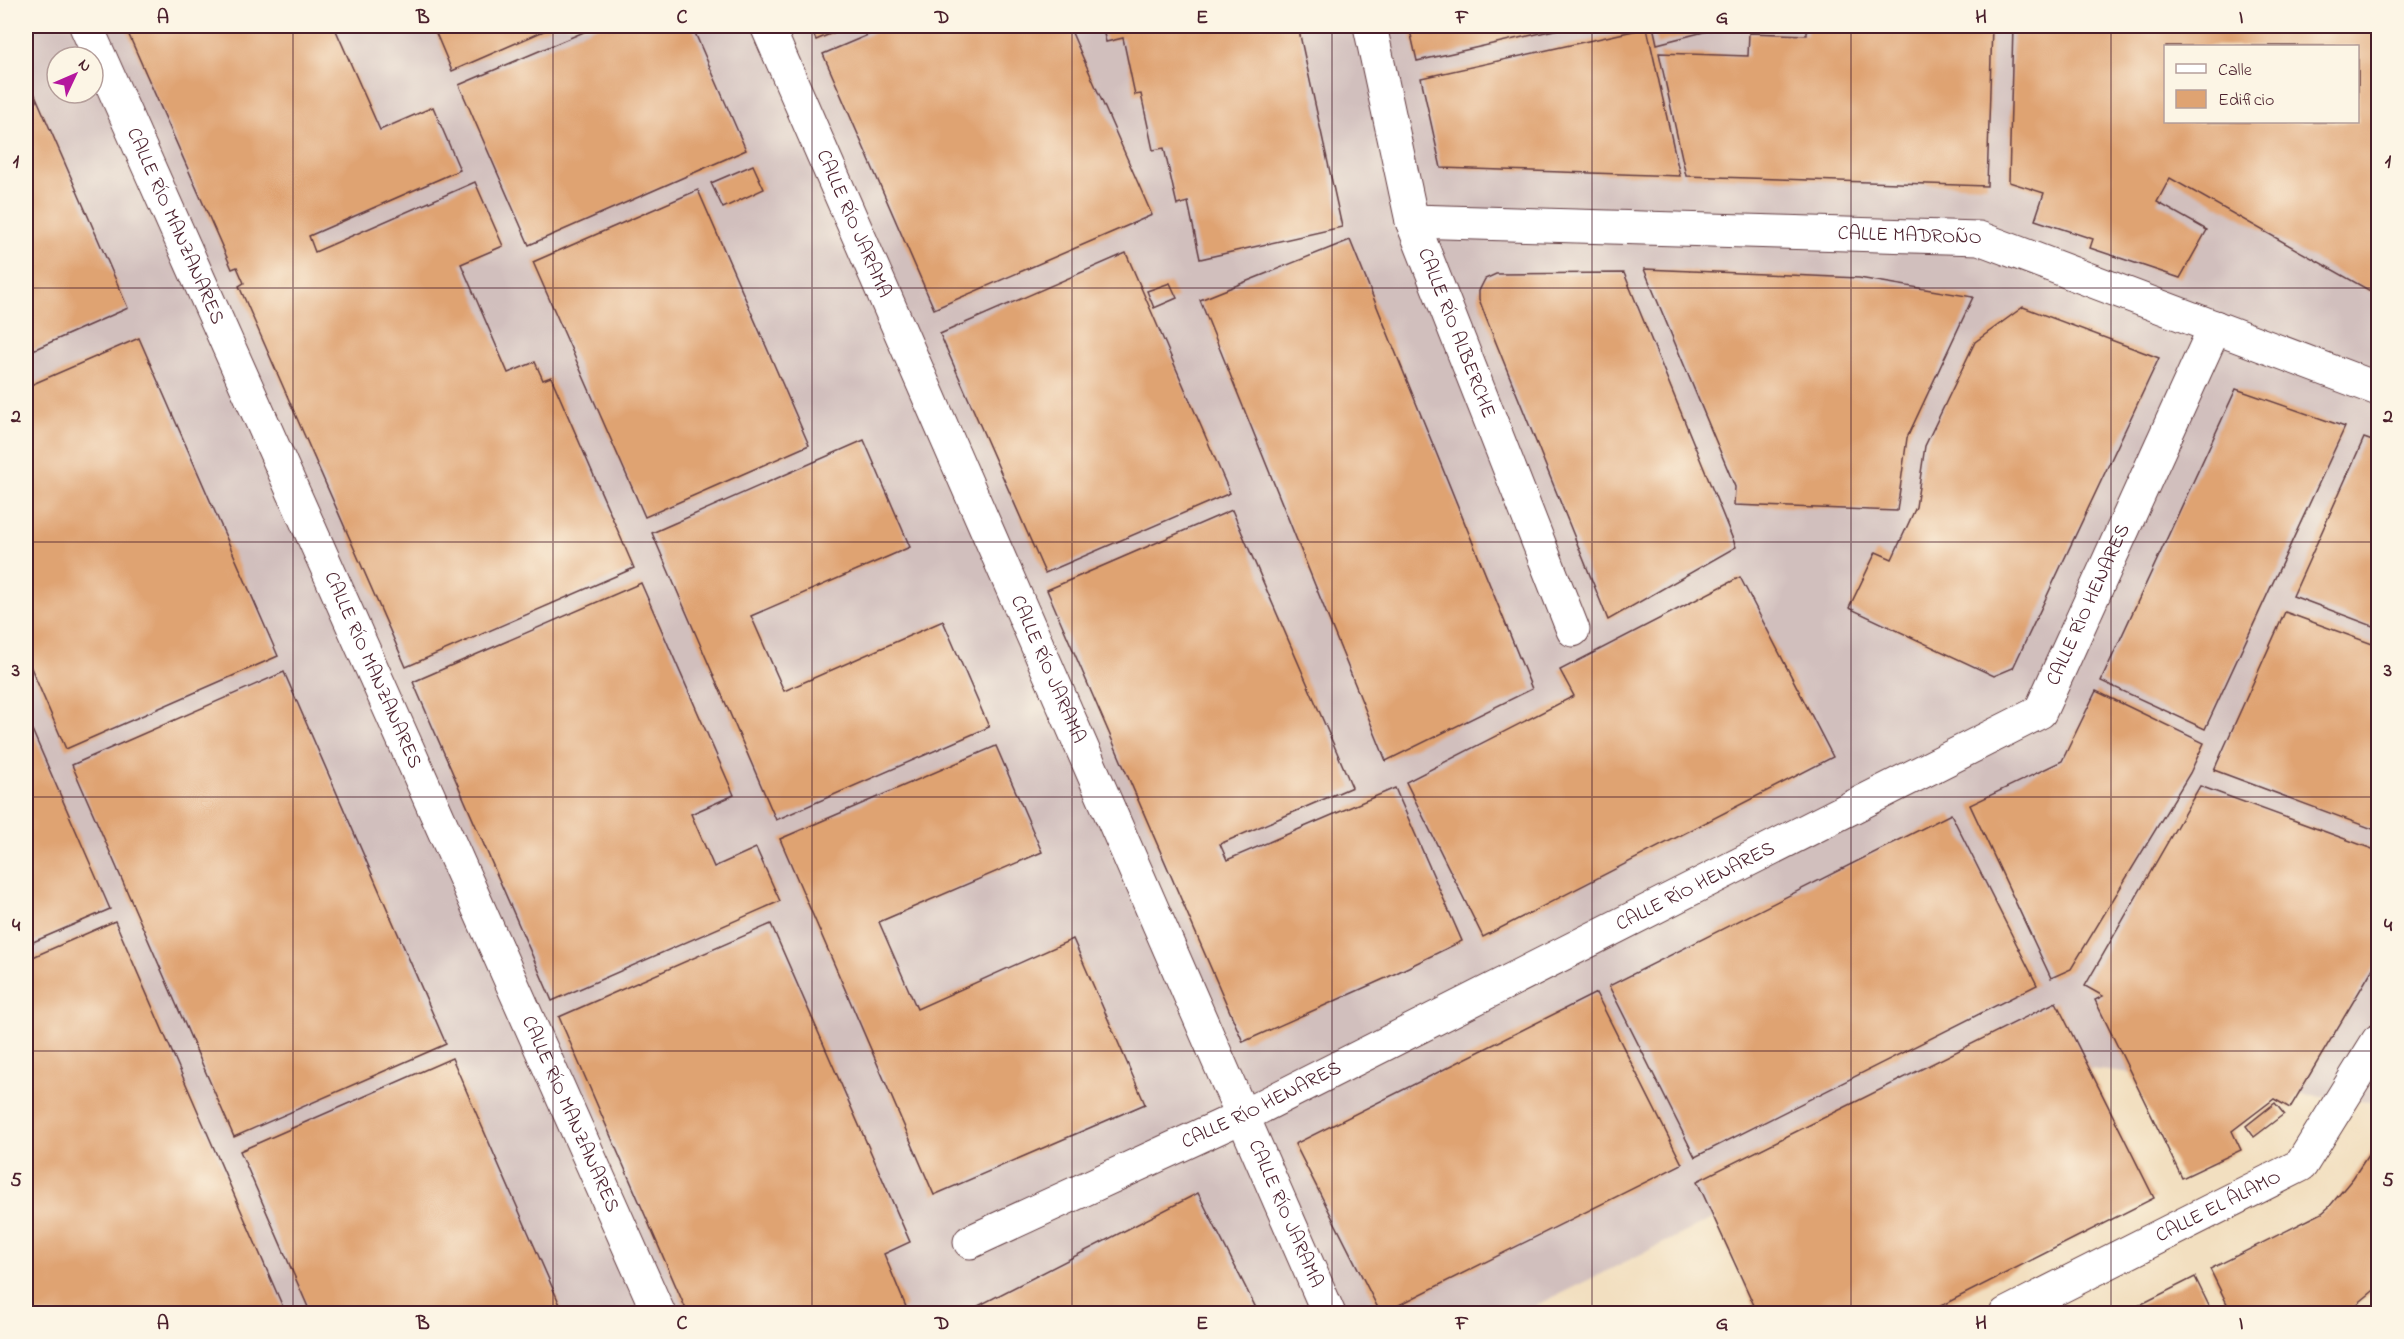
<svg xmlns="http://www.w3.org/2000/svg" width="2404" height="1339" viewBox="0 0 2404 1339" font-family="'Indie Flower',sans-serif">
  <rect width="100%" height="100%" fill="#fcf5e5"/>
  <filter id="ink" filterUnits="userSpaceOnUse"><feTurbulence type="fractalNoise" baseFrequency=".0167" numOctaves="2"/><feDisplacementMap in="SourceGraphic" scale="12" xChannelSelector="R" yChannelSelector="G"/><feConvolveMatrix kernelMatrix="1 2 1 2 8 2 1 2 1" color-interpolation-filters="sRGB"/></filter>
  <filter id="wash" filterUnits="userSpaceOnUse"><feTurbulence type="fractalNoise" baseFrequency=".008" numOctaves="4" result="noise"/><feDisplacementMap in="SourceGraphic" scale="24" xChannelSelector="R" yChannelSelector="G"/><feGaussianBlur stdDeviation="1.35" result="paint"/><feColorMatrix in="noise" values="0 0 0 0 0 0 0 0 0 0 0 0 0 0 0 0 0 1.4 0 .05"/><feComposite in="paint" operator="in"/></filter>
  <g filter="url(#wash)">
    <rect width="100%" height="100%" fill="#f2dfc0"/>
    <path fill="#d1bfbd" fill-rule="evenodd" d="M26 26H2378V1103L2032 1062 1521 1313H26ZM2166 46H2358V122H2166ZM57 57H93V93H57Z"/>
    <g id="blocks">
      <g fill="#dfa372" fill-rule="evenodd">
        <polygon points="125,26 334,26 380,130 433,107 460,170 309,236 315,252 475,182 503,246 461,264 508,373 535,362 543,380 551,377 634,568 406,667 239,286 244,283 237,267 232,269"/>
        <polygon points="433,26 555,26 452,71"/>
        <polygon points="598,26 692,26 746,150 529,245 459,85"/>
        <polygon points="810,26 849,26 816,40"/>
        <polygon points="889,26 1069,26 1152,215 934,309 823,54"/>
        <polygon points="1102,26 1298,26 1342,227 1200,259 1188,202 1177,205 1164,148 1153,150 1141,94 1135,95 1123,38 1106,42"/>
        <polygon points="1409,26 1572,26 1417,61"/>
        <polygon points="1653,26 1727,26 1657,44"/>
        <polygon points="1807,26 1992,26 1987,186 1686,176 1659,53 1748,56 1749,33 1807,35"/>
        <path d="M2013 26H2378V280L2372 292 2170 178 2157 202 2207 230 2180 278 2090 248 2093 239 2035 220 2044 193 2009 182ZM2166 46H2358V122H2166Z"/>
        <polygon points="1647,28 1680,176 1441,168 1421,78"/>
        <polygon points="26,74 128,308 26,353"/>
        <polygon points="753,165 764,189 723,208 711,183"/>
        <polygon points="698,190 809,445 645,517 533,262"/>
        <polygon points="1350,240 1532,689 1386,761 1200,300"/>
        <polygon points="1126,253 1230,493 1045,573 940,334"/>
        <polygon points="1644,269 1859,278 1973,297 1907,438 1897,511 1734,505 1735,487"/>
        <polygon points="1624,273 1736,547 1608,620 1486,318 1479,299 1479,291 1485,279 1496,274"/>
        <polygon points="1170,283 1177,298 1154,308 1147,291"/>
        <polygon points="2023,307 2159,358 2013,668 1994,676 1849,608 1876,552 1892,559 1916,507 1925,446 1975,342"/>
        <polygon points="139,338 278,656 66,749 26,656 26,387"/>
        <polygon points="2236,389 2345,427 2205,729 2101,681"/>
        <polygon points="2364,438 2378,443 2378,628 2293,596"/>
        <polygon points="864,440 910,547 751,616 784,691 943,621 989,727 776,820 652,533"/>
        <polygon points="1232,510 1352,787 1220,844 1227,860 1395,788 1462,941 1386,978 1243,1042 1047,590"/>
        <polygon points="1740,577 1833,757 1483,937 1406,782 1574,696 1560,670"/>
        <polygon points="641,583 734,795 691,814 714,867 756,848 780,901 552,1001 413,682"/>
        <polygon points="2285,612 2378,646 2378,831 2214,770"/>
        <polygon points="284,672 446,1044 234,1137 72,765"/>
        <polygon points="2096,691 2204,743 2190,773 2071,969 2051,978 1970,805 2062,761"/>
        <polygon points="26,716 110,909 26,945"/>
        <polygon points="996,746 1042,852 879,922 917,1009 1073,939 1145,1104 934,1195 780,839"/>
        <polygon points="2200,786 2378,851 2378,960 2290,1108 2274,1099 2232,1131 2241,1150 2182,1178 2095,1000 2103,996 2085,986"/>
        <polygon points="1951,814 2037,985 1695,1157 1609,986"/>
        <polygon points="115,921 189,1091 286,1314 27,1314 26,960"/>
        <polygon points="771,924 910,1242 884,1254 906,1307 892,1314 688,1314 559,1017"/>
        <polygon points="1596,993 1682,1164 1381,1314 1295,1144"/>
        <polygon points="2056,1002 2154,1198 1925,1314 1758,1314 1697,1181"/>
        <polygon points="452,1058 564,1314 311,1314 240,1151"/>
        <polygon points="2275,1103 2284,1114 2254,1137 2246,1126"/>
        <polygon points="2378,1140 2378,1287 2345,1314 2232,1314 2210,1269 2322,1213 2329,1207 2353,1178"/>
        <polygon points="1198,1193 1259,1314 982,1314 978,1306"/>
        <polygon points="2195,1277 2213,1314 2122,1314"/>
      </g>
    </g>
  </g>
  <g filter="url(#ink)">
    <use href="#blocks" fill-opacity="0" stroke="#633c41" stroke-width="1.5"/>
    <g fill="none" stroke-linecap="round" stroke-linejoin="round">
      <defs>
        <g id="street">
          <path id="s1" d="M86 26 659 1314"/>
          <path id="s2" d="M767 26 1329 1314"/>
          <path id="s3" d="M1370 26 1412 221 1573 630"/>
          <path id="s4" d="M1412 221 1979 238 2378 389"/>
          <path id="s5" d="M970 1242 1243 1116 2040 712 2215 327"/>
          <path id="s6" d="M2006 1314 2301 1165 2378 1041"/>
        </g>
      </defs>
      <use href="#street" stroke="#633c41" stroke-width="35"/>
      <use href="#street" stroke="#fff" stroke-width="33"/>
    </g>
  </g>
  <path fill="none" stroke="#4a1f2b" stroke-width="1.5" stroke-opacity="0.55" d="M293 26V1314M553 26V1314M812 26V1314M1072 26V1314M1332 26V1314M1592 26V1314M1851 26V1314M2111 26V1314M26 288H2378M26 542H2378M26 797H2378M26 1051H2378"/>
  <g text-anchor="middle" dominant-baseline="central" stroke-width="6" stroke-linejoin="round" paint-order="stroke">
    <g font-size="20" fill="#4a1f2b" stroke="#fcf5e5">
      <text stroke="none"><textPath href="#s2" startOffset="216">CALLE RÍO JARAMA</textPath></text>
      <text stroke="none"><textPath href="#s1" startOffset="219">CALLE RÍO MANZANARES</textPath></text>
      <text stroke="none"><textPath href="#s4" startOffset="498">CALLE MADROÑO</textPath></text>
      <text stroke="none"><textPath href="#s3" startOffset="320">CALLE RÍO ALBERCHE</textPath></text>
      <text stroke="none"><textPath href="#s5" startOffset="1312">CALLE RÍO HENARES</textPath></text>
      <text stroke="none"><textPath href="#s1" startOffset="705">CALLE RÍO MANZANARES</textPath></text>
      <text stroke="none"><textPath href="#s2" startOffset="702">CALLE RÍO JARAMA</textPath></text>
      <text stroke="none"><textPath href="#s5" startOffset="808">CALLE RÍO HENARES</textPath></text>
      <text stroke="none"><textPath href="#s5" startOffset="322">CALLE RÍO HENARES</textPath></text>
      <text stroke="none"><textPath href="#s1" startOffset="1191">CALLE RÍO MANZANARES</textPath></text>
      <text stroke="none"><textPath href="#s6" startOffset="238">CALLE EL ÁLAMO</textPath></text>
      <text stroke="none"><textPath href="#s2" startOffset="1296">CALLE RÍO JARAMA</textPath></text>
    </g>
  </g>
  <rect width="2404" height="1339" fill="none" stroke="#fcf5e5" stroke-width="66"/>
  <rect x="2164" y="45" width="195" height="78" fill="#fcf5e5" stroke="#b59f9b" stroke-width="1.5"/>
  <rect x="2176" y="64" width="30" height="9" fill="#ffffff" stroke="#b59f9b" stroke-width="1.5"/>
  <text x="2218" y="75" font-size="18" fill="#4a1f2b">Calle</text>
  <rect x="2176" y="90" width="30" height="18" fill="#dfa372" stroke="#b59f9b" stroke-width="1.5"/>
  <text x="2218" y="105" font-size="18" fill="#4a1f2b">Edificio</text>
  <g transform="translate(75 75) rotate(46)"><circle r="28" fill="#fcf5e5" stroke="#b59f9b" stroke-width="1.5"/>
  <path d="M0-4.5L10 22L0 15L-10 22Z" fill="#b5179e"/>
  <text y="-9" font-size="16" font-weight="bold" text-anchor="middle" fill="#4a1f2b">N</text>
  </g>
  <rect x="33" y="33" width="2338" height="1273" fill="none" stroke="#4a1f2b" stroke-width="2"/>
  <g font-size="20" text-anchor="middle" font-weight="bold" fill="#4a1f2b">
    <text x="163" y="23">A</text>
    <text x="423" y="23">B</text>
    <text x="682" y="23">C</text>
    <text x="942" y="23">D</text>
    <text x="1202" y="23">E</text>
    <text x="1462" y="23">F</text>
    <text x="1722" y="23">G</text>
    <text x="1981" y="23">H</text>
    <text x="2241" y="23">I</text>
    <text x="16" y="167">1</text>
    <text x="2388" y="167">1</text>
    <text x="16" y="422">2</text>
    <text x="2388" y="422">2</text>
    <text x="16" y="676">3</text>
    <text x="2388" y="676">3</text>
    <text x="16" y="931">4</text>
    <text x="2388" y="931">4</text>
    <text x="16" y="1186">5</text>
    <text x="2388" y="1186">5</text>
    <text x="163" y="1329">A</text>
    <text x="423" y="1329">B</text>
    <text x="682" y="1329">C</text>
    <text x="942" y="1329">D</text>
    <text x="1202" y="1329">E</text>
    <text x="1462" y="1329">F</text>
    <text x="1722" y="1329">G</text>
    <text x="1981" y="1329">H</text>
    <text x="2241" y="1329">I</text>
  </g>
</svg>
